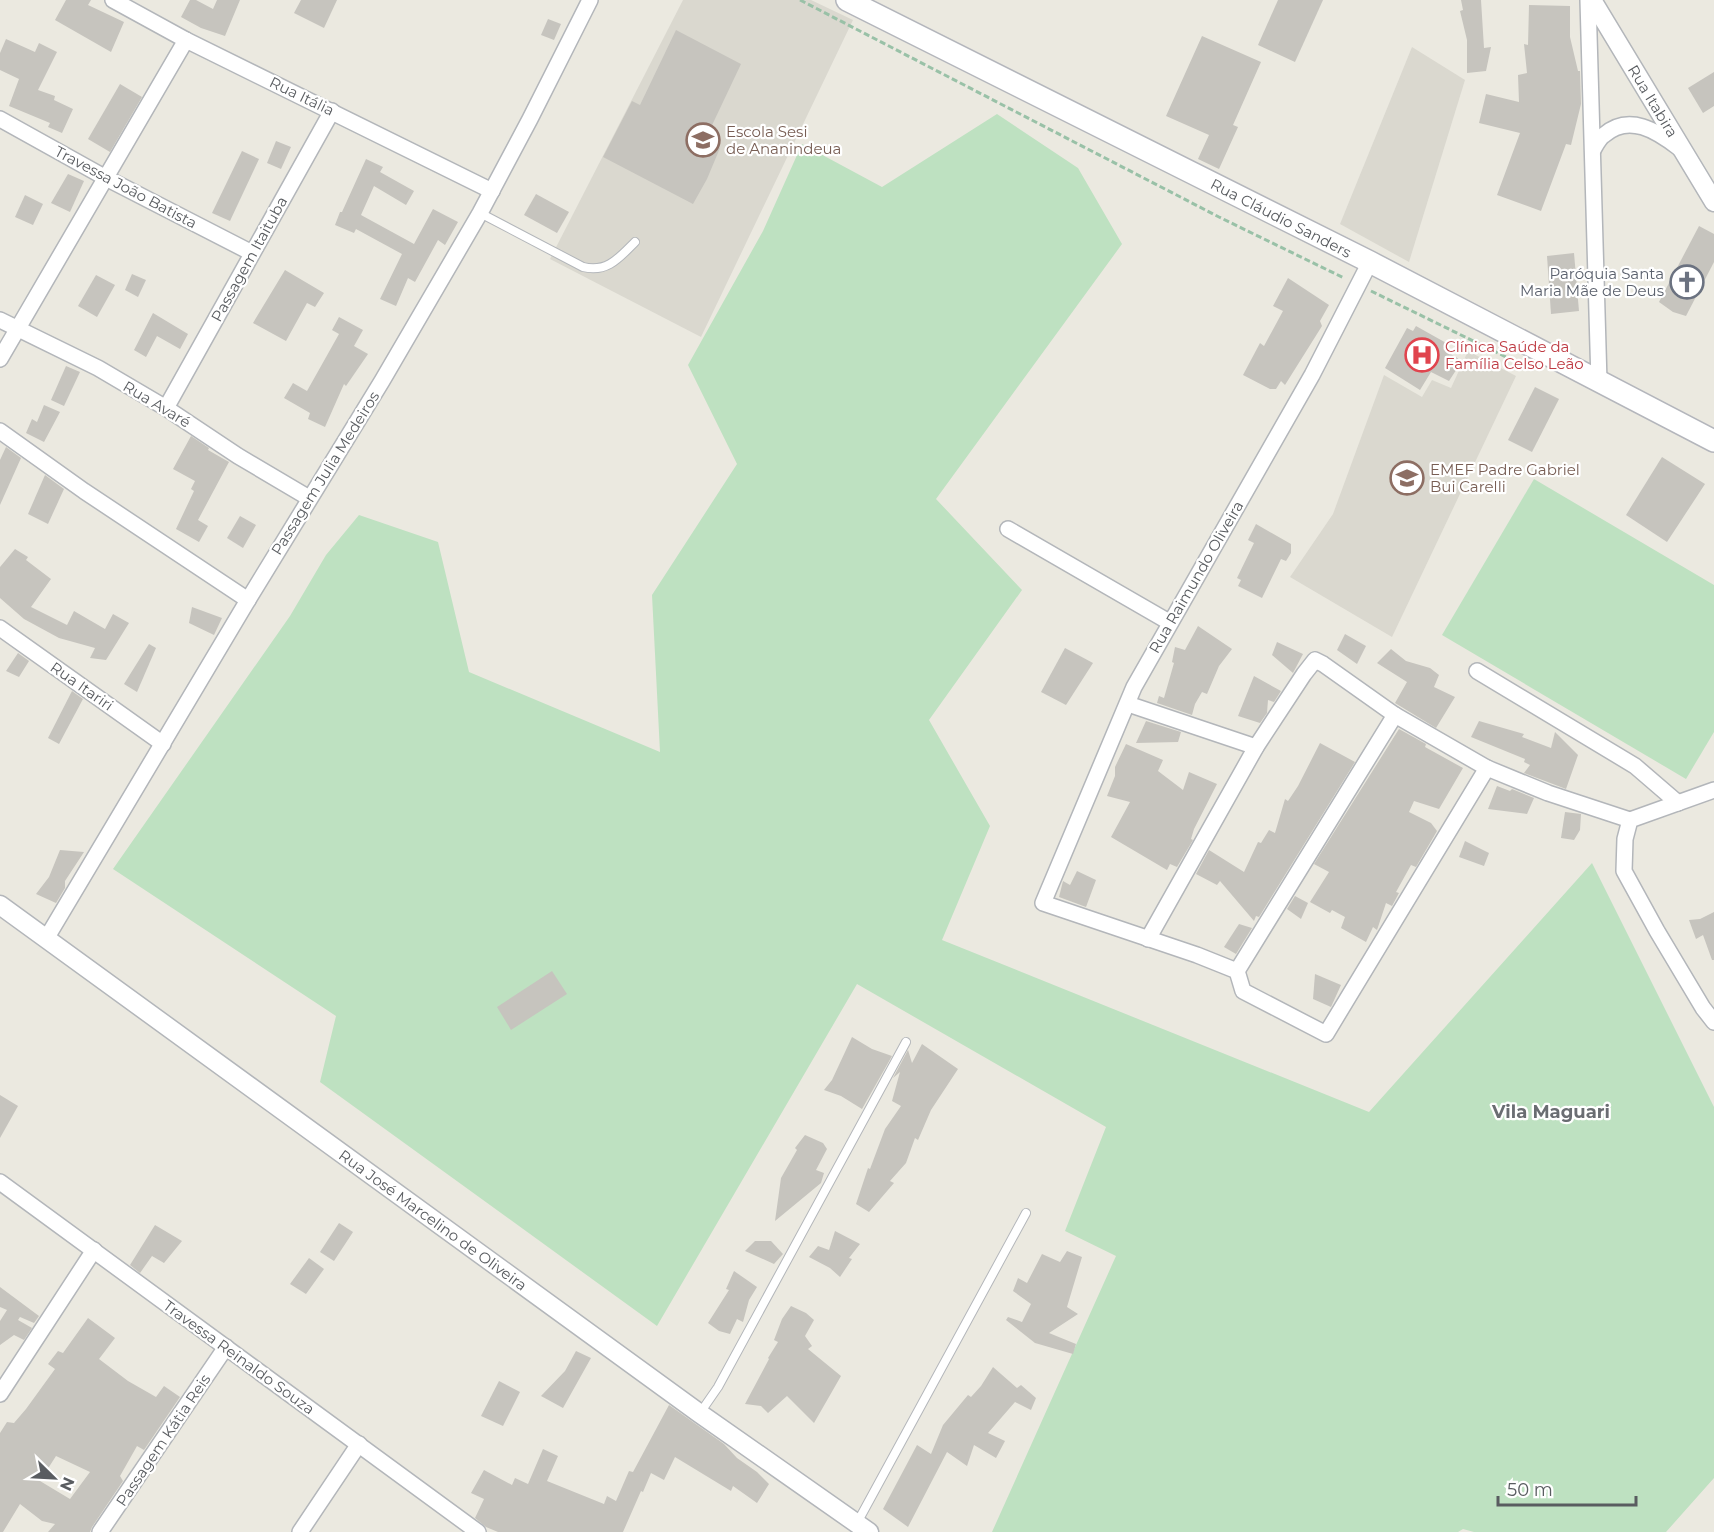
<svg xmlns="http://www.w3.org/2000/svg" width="1714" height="1532" viewBox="0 0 1714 1532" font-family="Montserrat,sans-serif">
  <rect width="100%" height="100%" fill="#ebe9e0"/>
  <g fill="#dad8cf">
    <polygon points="683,0 811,0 853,20 701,337 550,259"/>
    <polygon points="1412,47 1465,80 1409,262 1340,224"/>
    <polygon points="1468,351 1516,376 1392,637 1290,577 1333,514 1384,375 1422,397 1432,380 1451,388"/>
  </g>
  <g fill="#bee1c1">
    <polygon points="997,114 1078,168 1122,244 936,499 1022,590 929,720 990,826 942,940 1369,1112 1592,863 1714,1107 1714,1478 1666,1532 1474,1532 1463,1529 1458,1532 992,1532 1116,1256 1065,1231 1106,1127 857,984 657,1326 320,1082 336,1016 113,869 290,616 326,555 359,515 438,542 469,672 660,752 652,595 737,464 688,365 763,231 802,144 882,187"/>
    <polygon points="1534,479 1714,585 1714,732 1686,779 1442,635"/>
  </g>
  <g fill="#c6c4be" fill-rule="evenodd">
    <polygon points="66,0 91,0 88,5 124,22 111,52 55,20"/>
    <polygon points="190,0 196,0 213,9 217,0 240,0 225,36 201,28 181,17"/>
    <polygon points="301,0 337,0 324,28 294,13"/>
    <polygon points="1278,0 1323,0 1295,62 1258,45"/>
    <polygon points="1461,0 1481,0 1484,48 1491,47 1486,71 1467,73 1467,40 1460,11 1463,10"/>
    <polygon points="1529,5 1570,6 1570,37 1578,71 1580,71 1581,104 1571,145 1566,144 1541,211 1497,195 1520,133 1479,123 1486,94 1519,102 1518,75 1527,73 1524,44 1528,45"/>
    <polygon points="548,19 561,24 554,40 541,35"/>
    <polygon points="676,30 741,64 705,140 720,148 707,179 693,204 603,157 632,101 640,105"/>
    <polygon points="1202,36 1261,62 1233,125 1238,127 1219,169 1198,159 1209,135 1166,116"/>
    <polygon points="6,39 35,52 39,43 57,52 38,90 55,96 54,100 73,109 62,133 48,127 50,123 9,106 19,79 0,70 0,53"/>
    <polygon points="1714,72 1714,106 1703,113 1688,88"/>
    <polygon points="120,84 142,97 110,152 88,139"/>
    <polygon points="276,141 291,147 281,169 267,163"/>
    <polygon points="242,151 259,159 230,221 212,213"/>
    <polygon points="366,159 383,167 380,172 414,191 406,205 374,186 361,215 414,244 433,209 458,222 445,245 438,240 415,282 408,278 396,306 380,299 402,254 356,229 354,233 335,225 340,212 342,212"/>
    <polygon points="68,174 84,181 70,212 51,203"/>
    <polygon points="536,194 569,212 557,233 524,215"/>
    <polygon points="25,195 43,204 33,225 15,217"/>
    <polygon points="1699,226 1714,234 1714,262 1686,316 1673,312 1659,302"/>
    <polygon points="1574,253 1579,311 1551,314 1547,256"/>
    <polygon points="285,270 324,293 315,307 307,303 286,341 253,323"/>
    <polygon points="132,274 146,280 138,297 125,290"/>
    <polygon points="96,275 115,285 97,317 78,306"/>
    <polygon points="1288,278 1329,305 1320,321 1322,326 1285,385 1281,381 1276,389 1270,389 1243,375 1260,343 1264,346 1283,311 1273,306"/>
    <polygon points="153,313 188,334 180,349 157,336 146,357 134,350"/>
    <polygon points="339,317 363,330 354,346 368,354 346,386 344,384 325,427 308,419 310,413 284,398 293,383 307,391 339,334 332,330"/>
    <polygon points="1416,326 1448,344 1443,349 1462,361 1449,381 1431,372 1420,390 1385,368 1407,328 1413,331"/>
    <polygon points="66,366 80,372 64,406 51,400"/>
    <polygon points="1535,387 1559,399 1532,452 1508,440"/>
    <polygon points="44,405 60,412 44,442 26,433 32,419 37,422"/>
    <polygon points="191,436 209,448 208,450 229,462 198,520 208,526 199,542 176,529 194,491 191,489 195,481 173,469"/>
    <polygon points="6,447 21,458 0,505 0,460"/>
    <polygon points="1662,457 1705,484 1667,542 1626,515"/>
    <polygon points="45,475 64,489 48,524 28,514"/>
    <polygon points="240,516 256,525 243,548 227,538"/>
    <polygon points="1256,524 1291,544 1291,553 1286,561 1281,559 1262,598 1238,586 1241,580 1237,578 1254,543 1248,540"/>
    <polygon points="15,549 28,557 26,560 51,579 31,607 67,625 74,611 105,629 113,614 129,623 106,660 90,658 95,648 59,638 24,619 0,598 0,567"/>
    <polygon points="192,607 222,618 214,635 189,623"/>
    <polygon points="1198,626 1232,649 1219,666 1207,694 1202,692 1195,704 1192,715 1157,703 1159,696 1164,698 1174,663 1172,662 1175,647 1185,650"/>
    <polygon points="1345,634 1366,646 1357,664 1337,650"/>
    <polygon points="1277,642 1303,654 1293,673 1272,655"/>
    <polygon points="149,644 156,648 137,692 124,684"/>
    <polygon points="1065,648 1093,663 1066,705 1041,692"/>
    <polygon points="1391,649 1406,661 1430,668 1439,675 1434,687 1455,697 1436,728 1395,703 1407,682 1377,663"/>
    <polygon points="18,653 29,661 19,677 6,671"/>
    <polygon points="1254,676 1281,691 1274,702 1268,700 1267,713 1260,723 1238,716"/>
    <polygon points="72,691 83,699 59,744 48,738"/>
    <polygon points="1146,721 1181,732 1178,742 1136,743"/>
    <polygon points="1479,721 1524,734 1522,737 1551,748 1555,732 1578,755 1566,789 1524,773 1530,765 1524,762 1525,759 1471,737"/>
    <polygon points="1399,729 1426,744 1425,747 1463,768 1439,809 1414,801 1409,812 1431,823 1437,831 1416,867 1411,865 1396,892 1399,893 1392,906 1386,903 1377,930 1373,927 1366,942 1341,928 1345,917 1332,910 1330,913 1310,902 1329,872 1314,864"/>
    <polygon points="1320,743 1355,762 1259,917 1256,916 1254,921 1220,881 1217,885 1196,874 1209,850 1244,872 1258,842 1261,843 1269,830 1275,833 1285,799 1288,801 1298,786"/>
    <polygon points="1126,744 1163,760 1158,771 1183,790 1189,772 1217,784 1194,829 1191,839 1193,840 1177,867 1170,864 1167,870 1111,837 1130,802 1107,796 1115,776 1115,767"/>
    <polygon points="1497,786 1510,791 1512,789 1534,798 1527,814 1488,809"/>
    <polygon points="1565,812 1581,814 1580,830 1574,840 1561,838"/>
    <polygon points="1465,841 1489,853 1484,866 1459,857"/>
    <polygon points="60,850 84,852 65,881 65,888 56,903 36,894 49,877"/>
    <polygon points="1077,871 1096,880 1086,907 1059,897 1063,881 1070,885"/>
    <polygon points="1295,896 1308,903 1301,919 1287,909"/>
    <polygon points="1714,912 1714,960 1712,960 1703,935 1696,939 1689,920 1700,919"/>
    <polygon points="1239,924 1252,928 1236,954 1224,947"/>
    <polygon points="552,971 567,994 511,1030 497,1007"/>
    <polygon points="1315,974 1341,985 1331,1007 1313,999"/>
    <polygon points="852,1037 872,1049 892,1056 862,1109 841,1096 824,1090 832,1080"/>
    <polygon points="922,1044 958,1069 931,1110 918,1140 915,1138 906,1163 890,1181 894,1183 869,1212 856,1204 868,1168 870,1169 885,1129 901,1106 892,1101 900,1072 893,1078 908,1050 912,1063"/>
    <polygon points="0,1095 18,1106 0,1138"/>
    <polygon points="805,1135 823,1143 827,1149 816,1170 824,1173 821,1183 775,1221 781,1178 797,1150 795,1148"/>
    <polygon points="339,1223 353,1232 334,1261 320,1252"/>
    <polygon points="155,1225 182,1241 164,1263 152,1256 140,1273 130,1265"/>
    <polygon points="835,1231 860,1244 849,1258 852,1259 840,1277 830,1268 809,1257 818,1246 829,1250"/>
    <polygon points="755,1241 771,1241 783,1254 774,1264 745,1251"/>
    <polygon points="1067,1251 1082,1257 1067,1307 1078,1314 1049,1333 1076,1344 1073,1354 1035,1343 1006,1320 1008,1317 1022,1322 1031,1304 1013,1291 1018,1278 1027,1283 1042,1254 1060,1262"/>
    <polygon points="309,1258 324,1269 306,1294 290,1284"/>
    <polygon points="734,1271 757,1287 749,1300 743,1322 737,1319 730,1334 719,1331 708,1323 729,1290 726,1289"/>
    <polygon points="0,1287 39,1316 34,1323 20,1317 18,1320 32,1328 24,1340 14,1335 0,1345 0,1321 7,1310 0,1307"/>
    <polygon points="791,1306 806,1313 814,1320 805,1336 812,1346 808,1349 841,1376 814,1423 787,1396 768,1413 761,1406 745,1404 769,1359 768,1358 778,1342 774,1340 782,1319"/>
    <path d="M88 1318 115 1338 99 1359 128 1381 156 1397 164 1386 180 1397 144 1450 137 1446 120 1476 123 1481 92 1527 90 1532H48L55 1524 42 1521 20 1504 3 1532H0V1433L7 1422 14 1423 26 1409 55 1369 48 1364 58 1351 63 1353ZM56 1456 90 1472 70 1499 40 1481Z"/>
    <polygon points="576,1351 591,1358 563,1408 541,1396 565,1371"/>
    <polygon points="993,1367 1017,1388 1021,1385 1036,1398 1031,1410 1015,1402 988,1433 1005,1441 996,1458 974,1445 967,1466 947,1452 908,1527 883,1509 917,1445 931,1454 943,1425 968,1395 971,1397 981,1386"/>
    <polygon points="499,1381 520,1392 503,1426 481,1416"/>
    <polygon points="669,1405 724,1444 737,1458 757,1472 769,1484 757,1503 733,1486 731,1491 675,1457 664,1480 651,1473 643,1492 641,1491 623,1532 498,1532 486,1527 475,1518 484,1499 471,1493 484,1470 512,1485 515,1478 528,1484 543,1449 558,1456 547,1481 604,1504 607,1496 616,1501 629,1471 633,1472"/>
  </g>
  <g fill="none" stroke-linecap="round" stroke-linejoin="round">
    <defs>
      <g id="service">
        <path d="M480 213 583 267C607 273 619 258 635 242"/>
        <polyline points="700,1413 718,1387 906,1042"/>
        <polyline points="857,1523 1026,1213"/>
      </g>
      <g id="minor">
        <polyline points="113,0 186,40 492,191"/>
        <polyline points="1588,0 1599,382"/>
        <polyline points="0,119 106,178 252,253"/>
        <path d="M1593 150C1596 145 1599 138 1604 135 1629 113 1657 131 1679 148"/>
        <polyline points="1370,262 1312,375 1134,687 1043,903 1197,955 1237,971 1243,991 1326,1034 1487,768"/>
        <polyline points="0,320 98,368 166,408 238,456 309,498"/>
        <polyline points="0,359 186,40"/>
        <polyline points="166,408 332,111"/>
        <polyline points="0,431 84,491 248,600"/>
        <polyline points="1008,529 1169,622"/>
        <polyline points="0,628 163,744"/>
        <polyline points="1477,671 1635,766 1678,803"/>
        <polyline points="1128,704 1256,747"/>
        <polyline points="1714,790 1630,820 1625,839 1624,871 1657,931 1703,1008 1714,1022"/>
        <polyline points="46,939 248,600 382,381 480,213 530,119 590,0"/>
        <polyline points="1148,939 1256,747 1304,674 1315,660 1323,664 1395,715 1487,768 1548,793 1630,820"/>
        <polyline points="1237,971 1395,715"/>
        <polyline points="0,1182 478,1532"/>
        <polyline points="0,1394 94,1250"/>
        <polyline points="100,1532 226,1347"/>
        <polyline points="300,1532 359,1444"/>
      </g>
      <g id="tertiary">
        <polyline points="1592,0 1714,202"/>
        <polyline points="0,905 699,1413 869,1532"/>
      </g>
      <polyline id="secondary" points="847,0 1370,262 1714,441"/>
    </defs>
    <use href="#service" stroke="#b3b6ba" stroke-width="10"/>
    <use href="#minor" stroke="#b3b6ba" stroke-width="18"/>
    <use href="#tertiary" stroke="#b3b6ba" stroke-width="21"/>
    <use href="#secondary" stroke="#b4b6bc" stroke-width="24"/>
    <g stroke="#99c1a7" stroke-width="3" stroke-dasharray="6 3" stroke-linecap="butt">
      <polyline points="800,0 1219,217 1344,278"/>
      <polyline points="1371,291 1506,357"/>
    </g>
    <use href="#service" stroke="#fff" stroke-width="8"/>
    <use href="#minor" stroke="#fff" stroke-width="15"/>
    <use href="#tertiary" stroke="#fff" stroke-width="18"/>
    <use href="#secondary" stroke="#fff" stroke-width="21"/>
  </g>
  <defs>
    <symbol id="university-ring" viewBox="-11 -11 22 22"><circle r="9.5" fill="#fff" stroke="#8d6e63" stroke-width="1.5"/><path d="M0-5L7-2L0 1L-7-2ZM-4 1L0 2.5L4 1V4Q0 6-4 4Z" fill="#8d6e63"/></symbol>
    <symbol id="church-ring" viewBox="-11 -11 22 22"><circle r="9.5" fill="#fff" stroke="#6b7280" stroke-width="1.5"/><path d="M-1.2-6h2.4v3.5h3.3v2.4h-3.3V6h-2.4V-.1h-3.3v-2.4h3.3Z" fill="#6b7280"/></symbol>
    <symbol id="hospital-ring" viewBox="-11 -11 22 22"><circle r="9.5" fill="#fff" stroke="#e0444e" stroke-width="1.5"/><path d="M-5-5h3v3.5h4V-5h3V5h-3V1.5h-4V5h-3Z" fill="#e0444e"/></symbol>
    <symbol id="school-ring" viewBox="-11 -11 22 22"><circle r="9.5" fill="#fff" stroke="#8d6e63" stroke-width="1.5"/><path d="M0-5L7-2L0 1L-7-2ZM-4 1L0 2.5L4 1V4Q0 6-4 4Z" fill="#8d6e63"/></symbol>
  </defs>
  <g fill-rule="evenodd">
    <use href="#university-ring" x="684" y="121" width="38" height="38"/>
    <use href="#church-ring" x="1668" y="263" width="38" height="38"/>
    <use href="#hospital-ring" x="1403" y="336" width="38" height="38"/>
    <use href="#school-ring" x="1388" y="459" width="38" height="38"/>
  </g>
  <g text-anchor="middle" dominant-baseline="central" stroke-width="4.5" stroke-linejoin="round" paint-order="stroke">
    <g font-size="15" fill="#595c60" stroke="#fff">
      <text transform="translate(302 96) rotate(26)">Rua Itália</text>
      <text transform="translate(1653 101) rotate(59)">Rua Itabira</text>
      <text transform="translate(126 187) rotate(28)">Travessa João Batista</text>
      <text transform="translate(1281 218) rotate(27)">Rua Cláudio Sanders</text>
      <text transform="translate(249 259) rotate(-61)">Passagem Itaituba</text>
      <text transform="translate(157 404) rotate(31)">Rua Avaré</text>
      <text transform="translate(325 473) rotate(-58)">Passagem Julia Medeiros</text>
      <text transform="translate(1196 577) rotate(-60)">Rua Raimundo Oliveira</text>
      <text transform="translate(82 686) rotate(35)">Rua Itariri</text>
      <text transform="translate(433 1220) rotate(36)">Rua José Marcelino de Oliveira</text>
      <text transform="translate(239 1357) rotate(36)">Travessa Reinaldo Souza</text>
      <text transform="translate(163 1440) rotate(-56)">Passagem Kátia Reis</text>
    </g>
    <g font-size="15" fill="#785e54" stroke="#fff" text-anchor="start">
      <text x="726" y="131">Escola Sesi<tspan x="726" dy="17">de Ananindeua</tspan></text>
      <text x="1430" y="469">EMEF Padre Gabriel<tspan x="1430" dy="17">Bui Carelli</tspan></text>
    </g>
    <g font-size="15" fill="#5b616d" stroke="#fff" text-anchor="end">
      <text x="1664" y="273">Paróquia Santa<tspan x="1664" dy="17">Maria Mãe de Deus</tspan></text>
    </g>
    <g font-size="15" fill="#be3a42" stroke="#fff" text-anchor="start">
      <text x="1445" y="346">Clínica Saúde da<tspan x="1445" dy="17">Família Celso Leão</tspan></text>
    </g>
    <g font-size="18" font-weight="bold" fill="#6a6d72" stroke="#fff">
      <text x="1551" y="1112">Vila Maguari</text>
    </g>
  </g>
  <g transform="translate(54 1478) rotate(114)" stroke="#ffffff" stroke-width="4.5" paint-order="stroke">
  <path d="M0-4.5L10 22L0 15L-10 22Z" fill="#595c60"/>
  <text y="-9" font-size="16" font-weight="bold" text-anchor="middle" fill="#595c60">N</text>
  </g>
  <path d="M1498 1496v9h138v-9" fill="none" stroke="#595c60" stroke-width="3"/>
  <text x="1507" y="1496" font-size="18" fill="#595c60" stroke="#ffffff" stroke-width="4.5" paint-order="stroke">50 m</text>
</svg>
